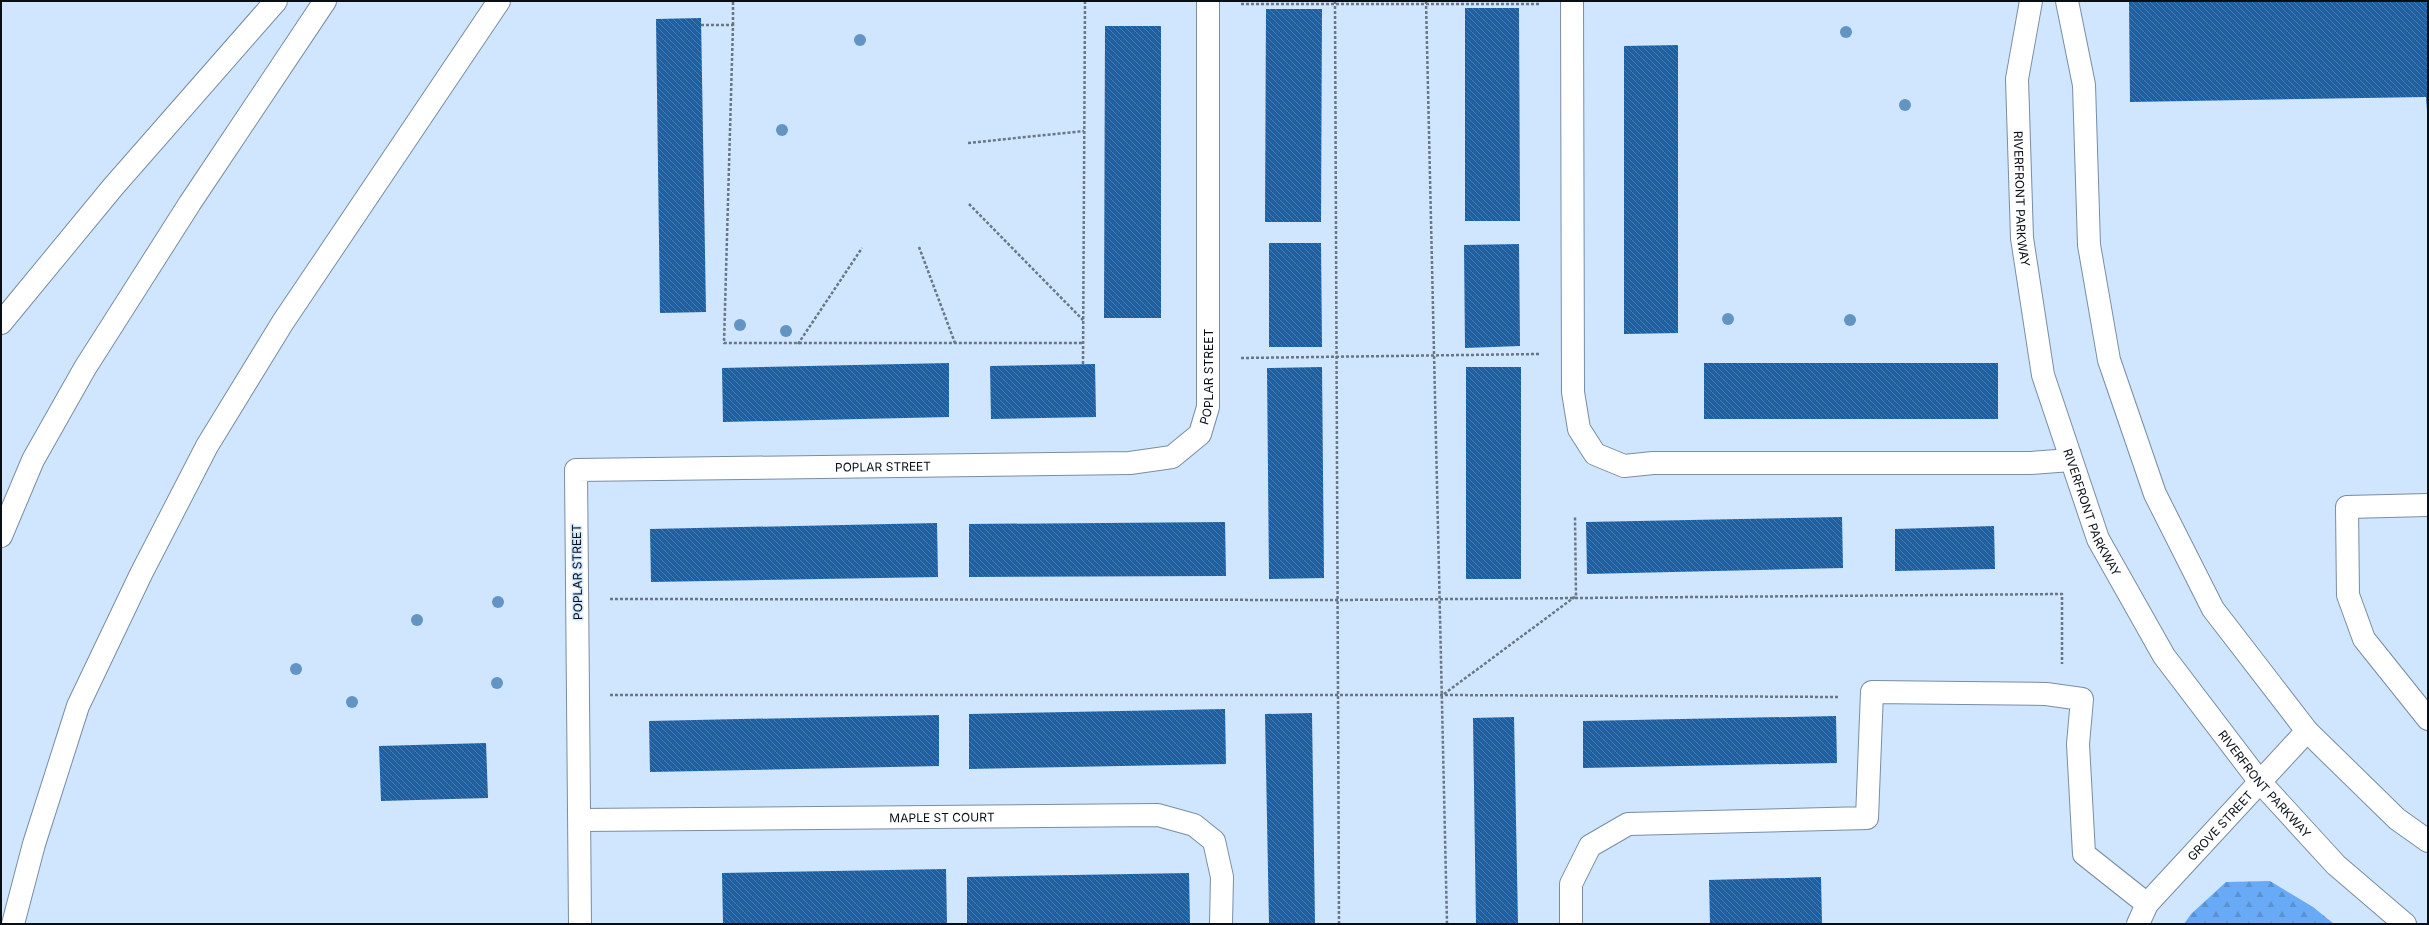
<svg xmlns="http://www.w3.org/2000/svg" width="2429" height="925" viewBox="0 0 2429 925" font-family="Inter,sans-serif">
  <defs>
    <pattern id="forest-firs" width="22" height="20" patternUnits="userSpaceOnUse"><rect width="22" height="20" fill="#68aaf5"/><path d="M5 1l3.5 6h-7zM16 11l3.5 6h-7z" fill="#5991d1"/></pattern>
    <pattern id="building-back-hatch" width="6" height="6" patternUnits="userSpaceOnUse"><rect width="6" height="6" fill="#1c60a5"/><path d="M-1 5l2 2M0 0l6 6M5-1l2 2" fill="none" stroke="#4a7aab"/></pattern>
  </defs>
  <rect width="100%" height="100%" fill="#d0e5fe"/>
  <polygon fill="url(#forest-firs)" points="2270,881 2313,907 2334,924 2184,924 2191,914 2226,882"/>
  <g fill="url(#building-back-hatch)">
    <polygon points="2129,1 2428,1 2428,125 2426,97 2130,102"/>
    <polygon points="1465,8 1519,8 1520,221 1465,221"/>
    <polygon points="1266,9 1322,9 1321,222 1265,222"/>
    <polygon points="701,18 706,312 660,313 656,19"/>
    <polygon points="1105,26 1161,26 1161,318 1104,318"/>
    <polygon points="1678,45 1678,333 1624,334 1624,46"/>
    <polygon points="1269,243 1321,243 1322,347 1269,347"/>
    <polygon points="1519,244 1520,346 1465,348 1464,245"/>
    <polygon points="949,363 949,417 723,422 722,368"/>
    <rect x="1704" y="363" width="294" height="56"/>
    <polygon points="1095,364 1096,417 991,419 990,366"/>
    <polygon points="1322,367 1324,578 1269,579 1267,368"/>
    <rect x="1466" y="367" width="55" height="212"/>
    <polygon points="1842,517 1843,568 1587,574 1586,522"/>
    <polygon points="1225,522 1226,576 969,577 969,524"/>
    <polygon points="937,523 938,577 651,582 650,529"/>
    <polygon points="1994,526 1995,569 1895,571 1895,529"/>
    <polygon points="1225,709 1226,764 969,769 969,714"/>
    <polygon points="1312,713 1315,924 1269,924 1265,714"/>
    <polygon points="939,715 939,766 650,772 649,721"/>
    <polygon points="1836,716 1837,763 1583,768 1583,721"/>
    <polygon points="1514,717 1518,924 1476,924 1473,718"/>
    <polygon points="486,743 488,798 381,801 379,746"/>
    <polygon points="946,869 947,924 723,924 722,873"/>
    <polygon points="1189,873 1190,923 967,924 967,877"/>
    <polygon points="1821,877 1822,924 1710,924 1709,880"/>
  </g>
  <g fill="none" stroke-linecap="round" stroke-linejoin="round">
    <defs>
      <polyline id="service" points="2428,505 2347,507 2348,595 2364,639 2428,719"/>
      <g id="minor">
        <polyline points="1572,1 1573,392 1579,429 1595,454 1624,466 1653,463 2030,463 2071,460"/>
        <path id="s1" d="M580 820 1158 815 1194 825 1214 841 1222 877 1221 924"/>
        <path id="s2" d="M580 924 576 470 1130 463 1172 457 1200 434 1208 407V1"/>
        <polyline points="1571,924 1571,884 1590,846 1628,824 1867,818 1872,692 2046,694 2082,699 2078,744 2084,854 2147,904"/>
        <path id="s3" d="M2138 924 2147 904 2307 731"/>
      </g>
      <g id="secondary">
        <path id="s4" d="M2031 1 2017 79 2022 238 2043 375 2098 539 2164 656 2260 782 2336 865 2405 924"/>
        <polyline points="2067,1 2084,85 2089,245 2109,360 2155,494 2213,609 2307,731 2397,819 2428,841"/>
      </g>
      <g id="motorway">
        <polyline points="1,323 113,187 276,1"/>
        <polyline points="1,536 33,460 85,368 190,203 325,1"/>
        <polyline points="13,924 34,844 78,706 141,574 207,446 283,322 499,1"/>
      </g>
    </defs>
    <use href="#service" stroke="#798da3" stroke-width="24"/>
    <use href="#minor" stroke="#798da3" stroke-width="24"/>
    <use href="#secondary" stroke="#798da3" stroke-width="24"/>
    <use href="#motorway" stroke="#798da3" stroke-width="24"/>
    <g stroke="#687686" stroke-width="2.5" stroke-dasharray="3 2" stroke-linecap="butt">
      <polyline points="1335,1 1339,924"/>
      <polyline points="1426,1 1447,924"/>
      <polyline points="1241,4 1540,4"/>
      <polyline points="701,25 733,25 724,343 1083,343"/>
      <polyline points="733,25 733,1"/>
      <polyline points="968,143 1084,131"/>
      <polyline points="969,204 1083,320"/>
      <polyline points="919,247 955,343"/>
      <polyline points="798,344 862,248"/>
      <polyline points="1241,358 1540,354"/>
      <polyline points="1083,364 1085,1"/>
      <polyline points="610,599 1338,600 2062,594 2062,664"/>
      <polyline points="1444,694 1576,596 1575,517"/>
      <polyline points="610,695 1443,695 1839,697"/>
    </g>
    <use href="#service" stroke="#fff" stroke-width="22"/>
    <use href="#minor" stroke="#fff" stroke-width="22"/>
    <use href="#secondary" stroke="#fff" stroke-width="22"/>
    <use href="#motorway" stroke="#fff" stroke-width="22"/>
  </g>
  <g fill="#6394c4">
    <circle cx="1846" cy="32" r="6"/>
    <circle cx="860" cy="40" r="6"/>
    <circle cx="1905" cy="105" r="6"/>
    <circle cx="782" cy="130" r="6"/>
    <circle cx="1728" cy="319" r="6"/>
    <circle cx="1850" cy="320" r="6"/>
    <circle cx="740" cy="325" r="6"/>
    <circle cx="786" cy="331" r="6"/>
    <circle cx="498" cy="602" r="6"/>
    <circle cx="417" cy="620" r="6"/>
    <circle cx="296" cy="669" r="6"/>
    <circle cx="497" cy="683" r="6"/>
    <circle cx="352" cy="702" r="6"/>
  </g>
  <g text-anchor="middle" dominant-baseline="central" stroke-width="3" stroke-linejoin="round" paint-order="stroke">
    <g font-size="12" fill="#070e16" stroke="#d0e5fe">
      <text stroke="none"><textPath href="#s4" startOffset="199">RIVERFRONT PARKWAY</textPath></text>
      <text stroke="none"><textPath href="#s2" startOffset="1145">POPLAR STREET</textPath></text>
      <text stroke="none"><textPath href="#s2" startOffset="761">POPLAR STREET</textPath></text>
      <text stroke="none"><textPath href="#s4" startOffset="523">RIVERFRONT PARKWAY</textPath></text>
      <text transform="translate(577 572) rotate(-91)">POPLAR STREET</text>
      <text stroke="none"><textPath href="#s4" startOffset="847">RIVERFRONT PARKWAY</textPath></text>
      <text stroke="none"><textPath href="#s1" startOffset="362">MAPLE ST COURT</textPath></text>
      <text stroke="none"><textPath href="#s3" startOffset="129">GROVE STREET</textPath></text>
    </g>
  </g>
  <rect width="2429" height="925" fill="none" stroke="#070e16" stroke-width="4"/>
</svg>
